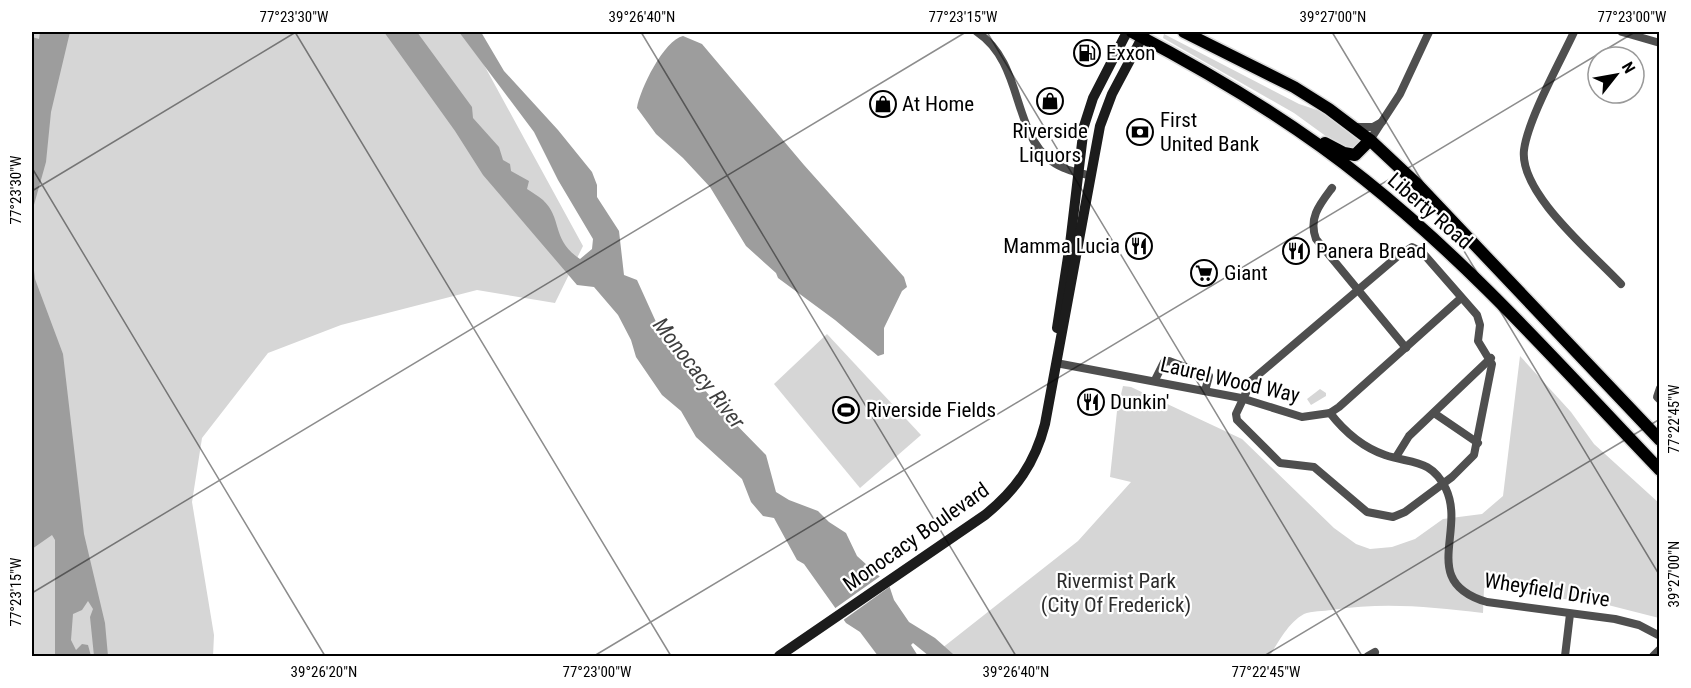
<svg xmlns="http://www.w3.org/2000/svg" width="1691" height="688" viewBox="0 0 1691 688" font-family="'Roboto Condensed',sans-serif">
  <rect width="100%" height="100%" fill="#fff"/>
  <g fill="#d6d6d6">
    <polygon points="32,32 466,32 583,246 555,303 477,290 341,325 268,353 202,438 192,502 214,635 213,656 32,656"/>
    <polygon points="1164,34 1299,104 1323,112 1362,143 1360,147 1345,150 1294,113 1163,38"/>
    <polygon points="827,334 921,435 860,488 774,384"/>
    <path d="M1520 356 1571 412 1594 444 1659 503V618L1608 605 1484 588 1483 613C1430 607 1385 602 1332 610 1324 611 1311 611 1304 614 1289 622 1278 642 1270 656H932L1078 541 1131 482 1110 477 1117 411 1123 386 1131 387 1242 439 1334 528 1356 544 1370 549 1392 547 1415 539 1443 519 1482 514 1503 496Z"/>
    <polygon points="1320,389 1326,393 1326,396 1311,405 1307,399"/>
  </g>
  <g fill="#9d9d9d">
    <polygon points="40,32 70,32 51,112 46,162 32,212 32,37 39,39"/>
    <path d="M384 32H417L472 107 473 118 499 147 503 160 510 164 511 171 529 181 527 189C532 192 538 196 543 200 563 219 551 240 580 259L592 249 593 239 558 180 534 132 459 32H481L504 71 558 130 592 172 597 185V197L619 231 624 275 637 280 666 344 720 408 766 455 776 492 789 500 818 511 829 522 846 533 857 556 889 585 894 600 909 622 935 638 953 654 961 656H929L913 643 911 645 918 656H878L860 632 846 623 804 564 797 560 774 518 763 516 751 502 742 479 696 437 681 411 662 395 636 357 631 340 618 315 594 287 577 285 483 175 455 131Z"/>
    <path d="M683 36 702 44 804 165 904 277 907 287 902 291 884 328V354L878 356 835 320 778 278 776 273 746 246 710 187 683 158 656 134 637 108C640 89 664 40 683 36Z"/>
    <polygon points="32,253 35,279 63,354 84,534 105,623 108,656 94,656 90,617 93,609 88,601 82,610 73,614 71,640 76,650 82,644 88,645 91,656 55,656 55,540 52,535 32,549"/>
  </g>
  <polygon fill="#fff" points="882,575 892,585 842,621 834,609"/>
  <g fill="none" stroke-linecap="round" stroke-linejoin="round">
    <defs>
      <g id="primary">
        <path d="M1132 32C1214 75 1293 122 1365 180 1473 266 1565 371 1660 470"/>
        <polyline points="1184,32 1294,87 1329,109 1370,140 1418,185 1660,440"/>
        <polyline points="1325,143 1344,153 1355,155 1370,140"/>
      </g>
    </defs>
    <use href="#primary" stroke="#dbdbdb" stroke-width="15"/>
    <g stroke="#4f4f4f" stroke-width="8">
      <path d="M977 32C1028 66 1009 145 1064 168 1072 172 1082 173 1091 176"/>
      <path d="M1574 32C1560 62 1528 119 1524 150 1519 193 1592 253 1621 284"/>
      <polyline points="1622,32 1660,43"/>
      <polyline points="1356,127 1373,127 1382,122"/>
      <polyline points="1370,140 1400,94 1429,32"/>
      <path d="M1332 188C1320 204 1308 218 1316 239L1406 348"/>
      <polygon points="1412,247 1422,252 1477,315 1480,325 1478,341 1492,364 1474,455 1452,477 1405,512 1393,517 1367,512 1314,467 1280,463 1237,420 1236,414 1252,380 1398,256"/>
      <polyline points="1056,363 1241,398 1302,417 1330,413 1339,407 1461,298"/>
      <polyline points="1155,380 1164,362 1169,361 1209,376 1205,391"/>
      <polyline points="1660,388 1657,397 1660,400"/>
      <path d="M1330 413C1344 431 1362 447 1385 455 1411 464 1431 458 1446 489 1466 532 1419 582 1487 602L1615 619 1639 625 1660 636"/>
      <polyline points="1434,413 1478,443"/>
      <polyline points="1396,457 1409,436 1491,358"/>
      <polyline points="1368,656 1375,652"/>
      <polyline points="1565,656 1570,614"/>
      <polyline points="1653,656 1660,649"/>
    </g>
    <g stroke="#1c1c1c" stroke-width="10">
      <polyline points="1057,328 1070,244 1084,126 1093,98 1127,32"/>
      <path d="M779 656 985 515C1016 490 1035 463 1045 424L1100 126 1112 94 1145 32"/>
    </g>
    <use href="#primary" stroke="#000" stroke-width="12"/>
  </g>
  <path fill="none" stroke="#000" stroke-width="1.5" stroke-opacity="0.45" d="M295 32 671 656M641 32 1016 656M987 32 1362 656M1332 32 1660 576M32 168 325 656M32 191 296 32M32 593 966 32M594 656 1635 32M1264 656 1660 419"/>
  <defs>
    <symbol id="fuel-ring" viewBox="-11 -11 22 22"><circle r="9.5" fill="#fff" stroke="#000" stroke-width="1.5"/><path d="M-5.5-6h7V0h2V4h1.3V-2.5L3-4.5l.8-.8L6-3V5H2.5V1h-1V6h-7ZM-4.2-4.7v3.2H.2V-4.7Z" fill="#000"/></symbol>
    <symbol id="shop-ring" viewBox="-11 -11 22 22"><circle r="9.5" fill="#fff" stroke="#000" stroke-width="1.5"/><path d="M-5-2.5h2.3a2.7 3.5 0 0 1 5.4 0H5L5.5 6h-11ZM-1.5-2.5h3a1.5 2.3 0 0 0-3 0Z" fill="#000"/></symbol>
    <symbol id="bank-ring" viewBox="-11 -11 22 22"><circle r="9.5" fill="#fff" stroke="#000" stroke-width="1.5"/><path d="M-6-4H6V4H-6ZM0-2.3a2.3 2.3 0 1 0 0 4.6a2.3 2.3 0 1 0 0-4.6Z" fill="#000"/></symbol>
    <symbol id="restaurant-ring" viewBox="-11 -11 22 22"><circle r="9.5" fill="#fff" stroke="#000" stroke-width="1.5"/><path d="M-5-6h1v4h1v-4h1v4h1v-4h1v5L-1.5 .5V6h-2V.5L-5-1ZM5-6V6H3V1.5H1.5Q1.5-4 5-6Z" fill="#000"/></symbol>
    <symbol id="supermarket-ring" viewBox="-11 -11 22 22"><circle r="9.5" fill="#fff" stroke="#000" stroke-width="1.5"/><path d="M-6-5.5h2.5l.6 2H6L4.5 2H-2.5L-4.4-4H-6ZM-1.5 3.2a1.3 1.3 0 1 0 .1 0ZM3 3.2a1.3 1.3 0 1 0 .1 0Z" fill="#000"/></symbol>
    <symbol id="stadium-ring" viewBox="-11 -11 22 22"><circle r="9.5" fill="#fff" stroke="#000" stroke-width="1.5"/><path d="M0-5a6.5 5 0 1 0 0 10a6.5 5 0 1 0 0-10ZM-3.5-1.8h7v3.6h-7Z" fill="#000"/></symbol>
  </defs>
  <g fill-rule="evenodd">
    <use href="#fuel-ring" x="1072" y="38" width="30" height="30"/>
    <use href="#shop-ring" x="1035" y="86" width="30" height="30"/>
    <use href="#shop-ring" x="868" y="89" width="30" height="30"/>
    <use href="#bank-ring" x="1125" y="117" width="30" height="30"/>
    <use href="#restaurant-ring" x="1124" y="231" width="30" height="30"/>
    <use href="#restaurant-ring" x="1281" y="236" width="30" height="30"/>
    <use href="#supermarket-ring" x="1189" y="258" width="30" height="30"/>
    <use href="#restaurant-ring" x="1076" y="387" width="30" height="30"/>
    <use href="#stadium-ring" x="831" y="395" width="30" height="30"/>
  </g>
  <g text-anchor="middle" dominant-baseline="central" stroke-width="4.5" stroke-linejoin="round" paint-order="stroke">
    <g font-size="21" fill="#000" stroke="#fff" text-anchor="start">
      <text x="1106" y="53">Exxon</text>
      <text x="902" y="104">At Home</text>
      <text x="1160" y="120">First<tspan x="1160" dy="24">United Bank</tspan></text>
      <text x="1050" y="131" text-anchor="middle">Riverside<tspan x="1050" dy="24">Liquors</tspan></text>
      <text x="1120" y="246" text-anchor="end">Mamma Lucia</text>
      <text x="1316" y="251">Panera Bread</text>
      <text x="1224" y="273">Giant</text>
      <text x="1110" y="402">Dunkin'</text>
      <text x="866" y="410">Riverside Fields</text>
    </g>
    <g font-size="21" fill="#000" stroke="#fff">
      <text transform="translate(1430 211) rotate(41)">Liberty Road</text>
      <text transform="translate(1230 380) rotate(13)">Laurel Wood Way</text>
      <text transform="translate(916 537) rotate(-35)">Monocacy Boulevard</text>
      <text transform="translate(1547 590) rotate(9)">Wheyfield Drive</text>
    </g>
    <g font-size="21" fill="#2d2d2d" stroke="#fff">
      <text x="1116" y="581">Rivermist Park<tspan x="1116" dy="24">(City Of Frederick)</tspan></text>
    </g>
    <g font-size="22" font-style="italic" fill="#3e3e3e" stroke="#fff">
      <text transform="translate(699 373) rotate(52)">Monocacy River</text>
    </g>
  </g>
  <rect width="1691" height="688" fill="none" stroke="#ffffff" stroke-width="66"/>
  <g transform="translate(1616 75) rotate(59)"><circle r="28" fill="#ffffff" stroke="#999999" stroke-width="1.5"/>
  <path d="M0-4.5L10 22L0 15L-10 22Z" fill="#000000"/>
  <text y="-9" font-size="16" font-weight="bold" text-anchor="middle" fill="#000000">N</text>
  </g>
  <rect x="33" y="33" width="1625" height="622" fill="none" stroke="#000" stroke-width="2"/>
  <g font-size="15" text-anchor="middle" fill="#000">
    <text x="294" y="22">77°23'30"W</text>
    <text x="642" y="22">39°26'40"N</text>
    <text x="963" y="22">77°23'15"W</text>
    <text x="1333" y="22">39°27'00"N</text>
    <text x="1632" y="22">77°23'00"W</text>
    <text transform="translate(16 190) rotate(-90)" y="5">77°23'30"W</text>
    <text transform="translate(1674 419) rotate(-90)" y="5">77°22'45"W</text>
    <text transform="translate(1674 574) rotate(-90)" y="5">39°27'00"N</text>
    <text transform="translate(16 592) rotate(-90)" y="5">77°23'15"W</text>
    <text x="324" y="677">39°26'20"N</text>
    <text x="597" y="677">77°23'00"W</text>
    <text x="1016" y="677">39°26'40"N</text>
    <text x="1266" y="677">77°22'45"W</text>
  </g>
</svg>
